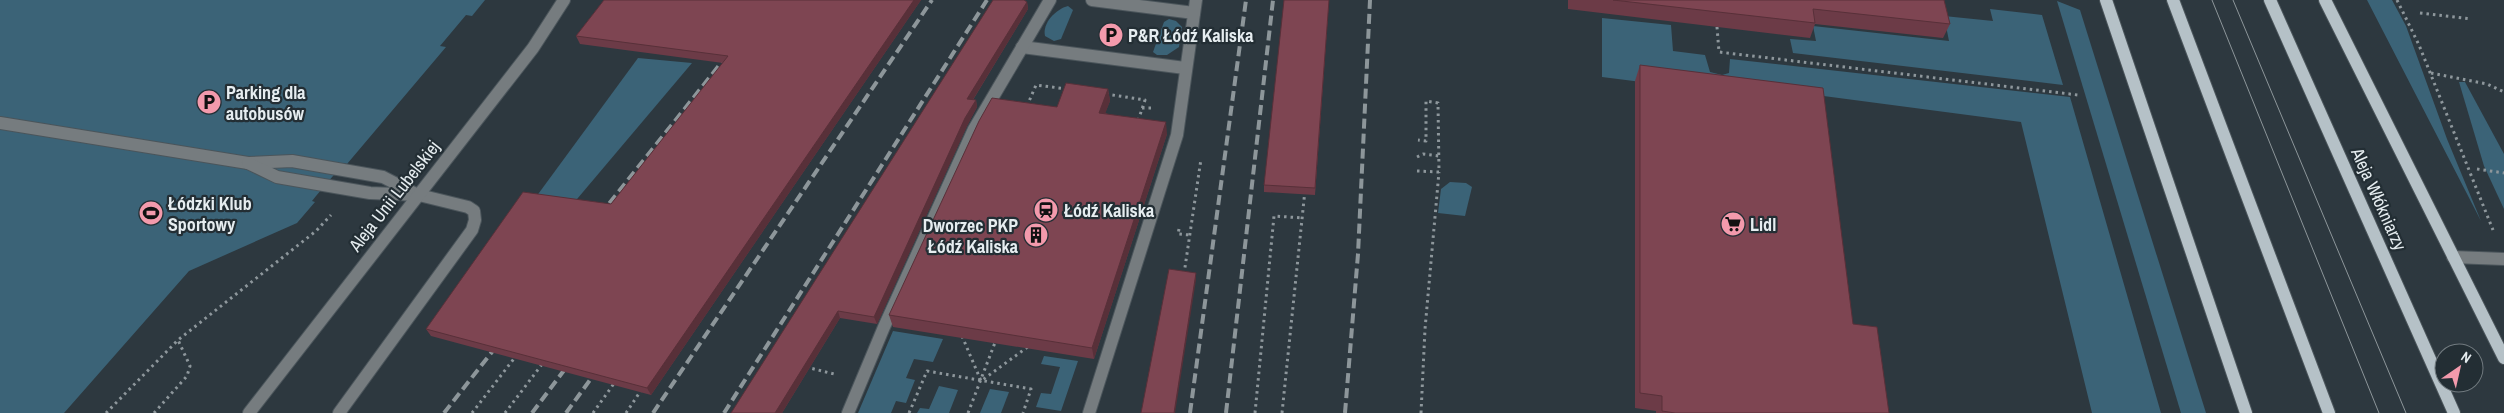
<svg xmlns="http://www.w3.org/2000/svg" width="2504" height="413" viewBox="0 0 2504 413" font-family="'Archivo Narrow',sans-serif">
  <rect width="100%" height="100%" fill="#2d383f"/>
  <g fill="#3b6377">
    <polygon points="0,0 485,0 472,16 466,15 440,46 446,47 347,164 344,163 316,196 312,201 315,202 297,223 189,271 64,413 0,413"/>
    <polygon points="2367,0 2392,0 2406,26 2447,139 2481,221"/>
    <polygon points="2057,1 2080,10 2206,413 2181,413"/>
    <path d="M1068 6 1073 10 1061 39 1054 41 1045 36C1042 23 1056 9 1068 6Z"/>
    <polygon points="1990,9 2042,15 2063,85 1793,53 1790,39 1816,41 1813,26 1949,41 1944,16 1993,21"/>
    <polygon points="1602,18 1671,25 1673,51 1705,55 1710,72 1722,75 1729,73 1730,59 2070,97 2161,413 2092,413 2021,122 1816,95 1816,104 1602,77"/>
    <polygon points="1169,19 1176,21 1182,27 1179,47 1167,55 1157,55 1153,52 1164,22"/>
    <polygon points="638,58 692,63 572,205 536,197"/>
    <polygon points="2459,82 2465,82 2504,154 2504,209 2484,166"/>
    <polygon points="1450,182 1466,183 1472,187 1465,216 1438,213 1441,189"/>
    <polygon points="893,331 943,339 933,362 914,359 906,378 915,380 906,403 896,401 891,413 858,413"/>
    <polygon points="1044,356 1078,361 1061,411 1036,407 1041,393 1051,394 1060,367 1041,364"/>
    <polygon points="939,386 958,390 949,413 917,413 920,408 929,409"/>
    <polygon points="990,389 1009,392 1001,413 980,413"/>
  </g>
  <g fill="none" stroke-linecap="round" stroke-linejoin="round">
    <defs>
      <g id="minor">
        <polyline points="1092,0 1194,13"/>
        <polyline points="1022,47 1185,68"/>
        <polyline points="0,123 248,163 292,161 383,177 414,193"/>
        <polyline points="248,163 277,177 370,193 419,195 468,207 474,211 475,220 472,230 339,413"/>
        <polyline points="2453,257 2504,259"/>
        <polyline points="249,413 533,48 564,0"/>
        <polyline points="848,413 884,327 974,129 1050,0"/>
        <polyline points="1089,413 1177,135 1196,0"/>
      </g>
      <g id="major">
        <polyline points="2106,0 2246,413"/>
        <polyline points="2173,0 2329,413"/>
        <polyline points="2270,0 2454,413"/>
        <polyline points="2325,0 2504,358"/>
      </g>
    </defs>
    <use href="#minor" stroke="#4b555b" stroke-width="14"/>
    <use href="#major" stroke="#4b555b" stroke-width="14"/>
    <g stroke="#8e979c" stroke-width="3" stroke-dasharray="2.5 4" stroke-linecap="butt">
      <polyline points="2397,0 2419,45 2493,230"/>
      <polyline points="2420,13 2471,19"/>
      <polyline points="1717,27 1719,52 2078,95"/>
      <polyline points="2431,73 2487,84 2504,92"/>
      <polyline points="1106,94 1145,100 1138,121"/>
      <polyline points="1027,106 1036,85 1067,89"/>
      <polyline points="1142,108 1154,108"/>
      <polyline points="1417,157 1423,154 1439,156"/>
      <polyline points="2477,169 2504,173"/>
      <polyline points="1417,171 1439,172 1438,103 1426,101 1426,141 1418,140"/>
      <polyline points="1179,229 1178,234 1190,235"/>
      <polyline points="1184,274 1201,159"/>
      <polyline points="962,336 981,381 1029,346"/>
      <polyline points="806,367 834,374"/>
      <polyline points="106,413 178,340 316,231 331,215"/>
      <polyline points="154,413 187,376 190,366 178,340"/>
      <polyline points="472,413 516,356"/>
      <polyline points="505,413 543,363"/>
      <polyline points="593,413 615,382"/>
      <polyline points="626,413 642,389"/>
      <polyline points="909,413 927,371 1031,389 1023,413"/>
      <polyline points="968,413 996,340"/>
      <polyline points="1255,413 1274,216 1303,218"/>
      <polyline points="1282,413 1305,190"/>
      <polyline points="1421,413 1425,329 1439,172"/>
    </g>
    <use href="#minor" stroke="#767c7f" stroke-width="12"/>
    <use href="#major" stroke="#b5c1c7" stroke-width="12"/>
    <g stroke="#8d969a" stroke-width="1">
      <polyline points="2212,0 2379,413"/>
      <polyline points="2233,0 2406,413"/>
    </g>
    <g stroke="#8d969a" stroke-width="4" stroke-dasharray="10 5" stroke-linecap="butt">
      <polyline points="600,215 729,53"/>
      <polyline points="444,413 499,343"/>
      <polyline points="532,413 571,361"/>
      <polyline points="566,413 598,369"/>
      <polyline points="653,413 932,0"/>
      <polyline points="724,413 987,0"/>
      <polyline points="1190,413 1246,0"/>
      <polyline points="1226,413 1273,0"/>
      <polyline points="1345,413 1358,254 1370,0"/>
    </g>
  </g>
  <g fill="#6c3b47">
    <polygon points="604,0 921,0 651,395 431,336 426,329 611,204 723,63 580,44 576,36"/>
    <polygon points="1329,0 1315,195 1264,192 1264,185"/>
    <polygon points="1568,0 1944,0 1950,24 1943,38 1815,24 1810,38 1568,9"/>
    <polygon points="1027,2 1028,9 973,100 976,100 977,107 967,126 877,324 840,318 782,413 731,413"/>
    <polygon points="1640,65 1853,324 1889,413 1656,413 1656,411 1635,408 1635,81"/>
    <polygon points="1108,89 1110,101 1105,113 1167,134 1094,359 893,327 889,315 1057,107"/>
  </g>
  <g fill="#583039">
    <polygon points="914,0 921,0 651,395 647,388"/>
    <polygon points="1027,2 1028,9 969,106 967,99"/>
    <polygon points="1108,89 1110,101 1101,125 1099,113"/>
    <polygon points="976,100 977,107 967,126 877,324 874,317 965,118"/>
    <polygon points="1166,122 1167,134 1094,359 1092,348"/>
    <polygon points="1196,273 1196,280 1175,413 1174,413"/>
    <polygon points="838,311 840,318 782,413 775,413"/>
  </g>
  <g fill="#7e4552" stroke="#583039">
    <polygon points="604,0 914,0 647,388 426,329 523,192 611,204 728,56 576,36"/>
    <polygon points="993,0 1024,0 1027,2 967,99 976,100 965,118 874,317 838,311 775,413 731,413"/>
    <polygon points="1284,0 1329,0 1315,188 1264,185"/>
    <polygon points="1613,0 1944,0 1950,24 1813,9 1815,23"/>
    <polygon points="1640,65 1823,88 1853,324 1877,327 1889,413 1675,413 1662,411 1662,396 1640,393"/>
    <polygon points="1066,83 1108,89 1099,113 1166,122 1092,348 889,315 979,121 992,98 1057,107"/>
    <polygon points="1169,269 1196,273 1174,413 1141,413"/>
  </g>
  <defs>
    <symbol id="parking-disc" viewBox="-11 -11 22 22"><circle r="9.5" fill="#f39aac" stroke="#232e34"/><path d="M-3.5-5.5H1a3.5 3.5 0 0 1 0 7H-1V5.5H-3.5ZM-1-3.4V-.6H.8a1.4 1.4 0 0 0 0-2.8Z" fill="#111"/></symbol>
    <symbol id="station-disc" viewBox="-11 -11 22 22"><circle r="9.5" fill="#f39aac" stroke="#232e34"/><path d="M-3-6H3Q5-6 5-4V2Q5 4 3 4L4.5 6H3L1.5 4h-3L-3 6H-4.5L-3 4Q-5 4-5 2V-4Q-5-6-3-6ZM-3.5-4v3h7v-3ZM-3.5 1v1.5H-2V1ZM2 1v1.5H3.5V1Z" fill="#111"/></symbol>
    <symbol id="stadium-disc" viewBox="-11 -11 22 22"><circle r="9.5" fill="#f39aac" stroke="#232e34"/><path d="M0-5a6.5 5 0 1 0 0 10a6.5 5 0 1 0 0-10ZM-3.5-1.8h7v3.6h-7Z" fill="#111"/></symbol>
    <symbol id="supermarket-disc" viewBox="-11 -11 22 22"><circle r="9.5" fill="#f39aac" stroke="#232e34"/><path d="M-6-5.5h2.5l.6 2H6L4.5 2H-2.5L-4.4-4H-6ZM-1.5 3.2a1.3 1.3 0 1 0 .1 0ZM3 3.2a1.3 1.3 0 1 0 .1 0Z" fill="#111"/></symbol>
    <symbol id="building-disc" viewBox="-11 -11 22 22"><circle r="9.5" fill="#f39aac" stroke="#232e34"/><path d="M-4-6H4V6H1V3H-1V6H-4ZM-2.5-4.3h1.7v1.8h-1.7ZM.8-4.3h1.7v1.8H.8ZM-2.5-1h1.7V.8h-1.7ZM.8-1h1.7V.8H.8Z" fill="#111"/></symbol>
  </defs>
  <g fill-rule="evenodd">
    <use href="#parking-disc" x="1097" y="21" width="28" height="28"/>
    <use href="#parking-disc" x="195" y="88" width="28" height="28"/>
    <use href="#station-disc" x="1032" y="196" width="28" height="28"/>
    <use href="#stadium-disc" x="137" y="199" width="28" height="28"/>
    <use href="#supermarket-disc" x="1719" y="210" width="28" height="28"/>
    <use href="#building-disc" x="1022" y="221" width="28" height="28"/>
  </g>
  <g text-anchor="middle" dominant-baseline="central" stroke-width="4.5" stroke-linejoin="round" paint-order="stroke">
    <g font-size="18" font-weight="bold" fill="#e6edf0" stroke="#232e34" text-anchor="start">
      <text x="1128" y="35">P&amp;R Łódź Kaliska</text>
      <text x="226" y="92">Parking dla<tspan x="226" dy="21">autobusów</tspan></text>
      <text x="168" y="203">Łódzki Klub<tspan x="168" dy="21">Sportowy</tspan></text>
      <text x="1064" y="210">Łódź Kaliska</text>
      <text x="1750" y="224">Lidl</text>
      <text x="1018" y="225" text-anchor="end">Dworzec PKP<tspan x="1018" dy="21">Łódź Kaliska</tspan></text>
    </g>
    <g font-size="18" fill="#e6edf0" stroke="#232e34">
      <text transform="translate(394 196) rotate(-52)">Aleja Unii Lubelskiej</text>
      <text transform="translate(2379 199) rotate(66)">Aleja Włókniarzy</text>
    </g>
  </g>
  <g transform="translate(2459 368) rotate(34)"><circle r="24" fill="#232e34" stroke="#717a7f"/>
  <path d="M0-4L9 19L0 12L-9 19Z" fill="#f39aac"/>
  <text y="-8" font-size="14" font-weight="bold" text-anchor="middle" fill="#e6edf0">N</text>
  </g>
</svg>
